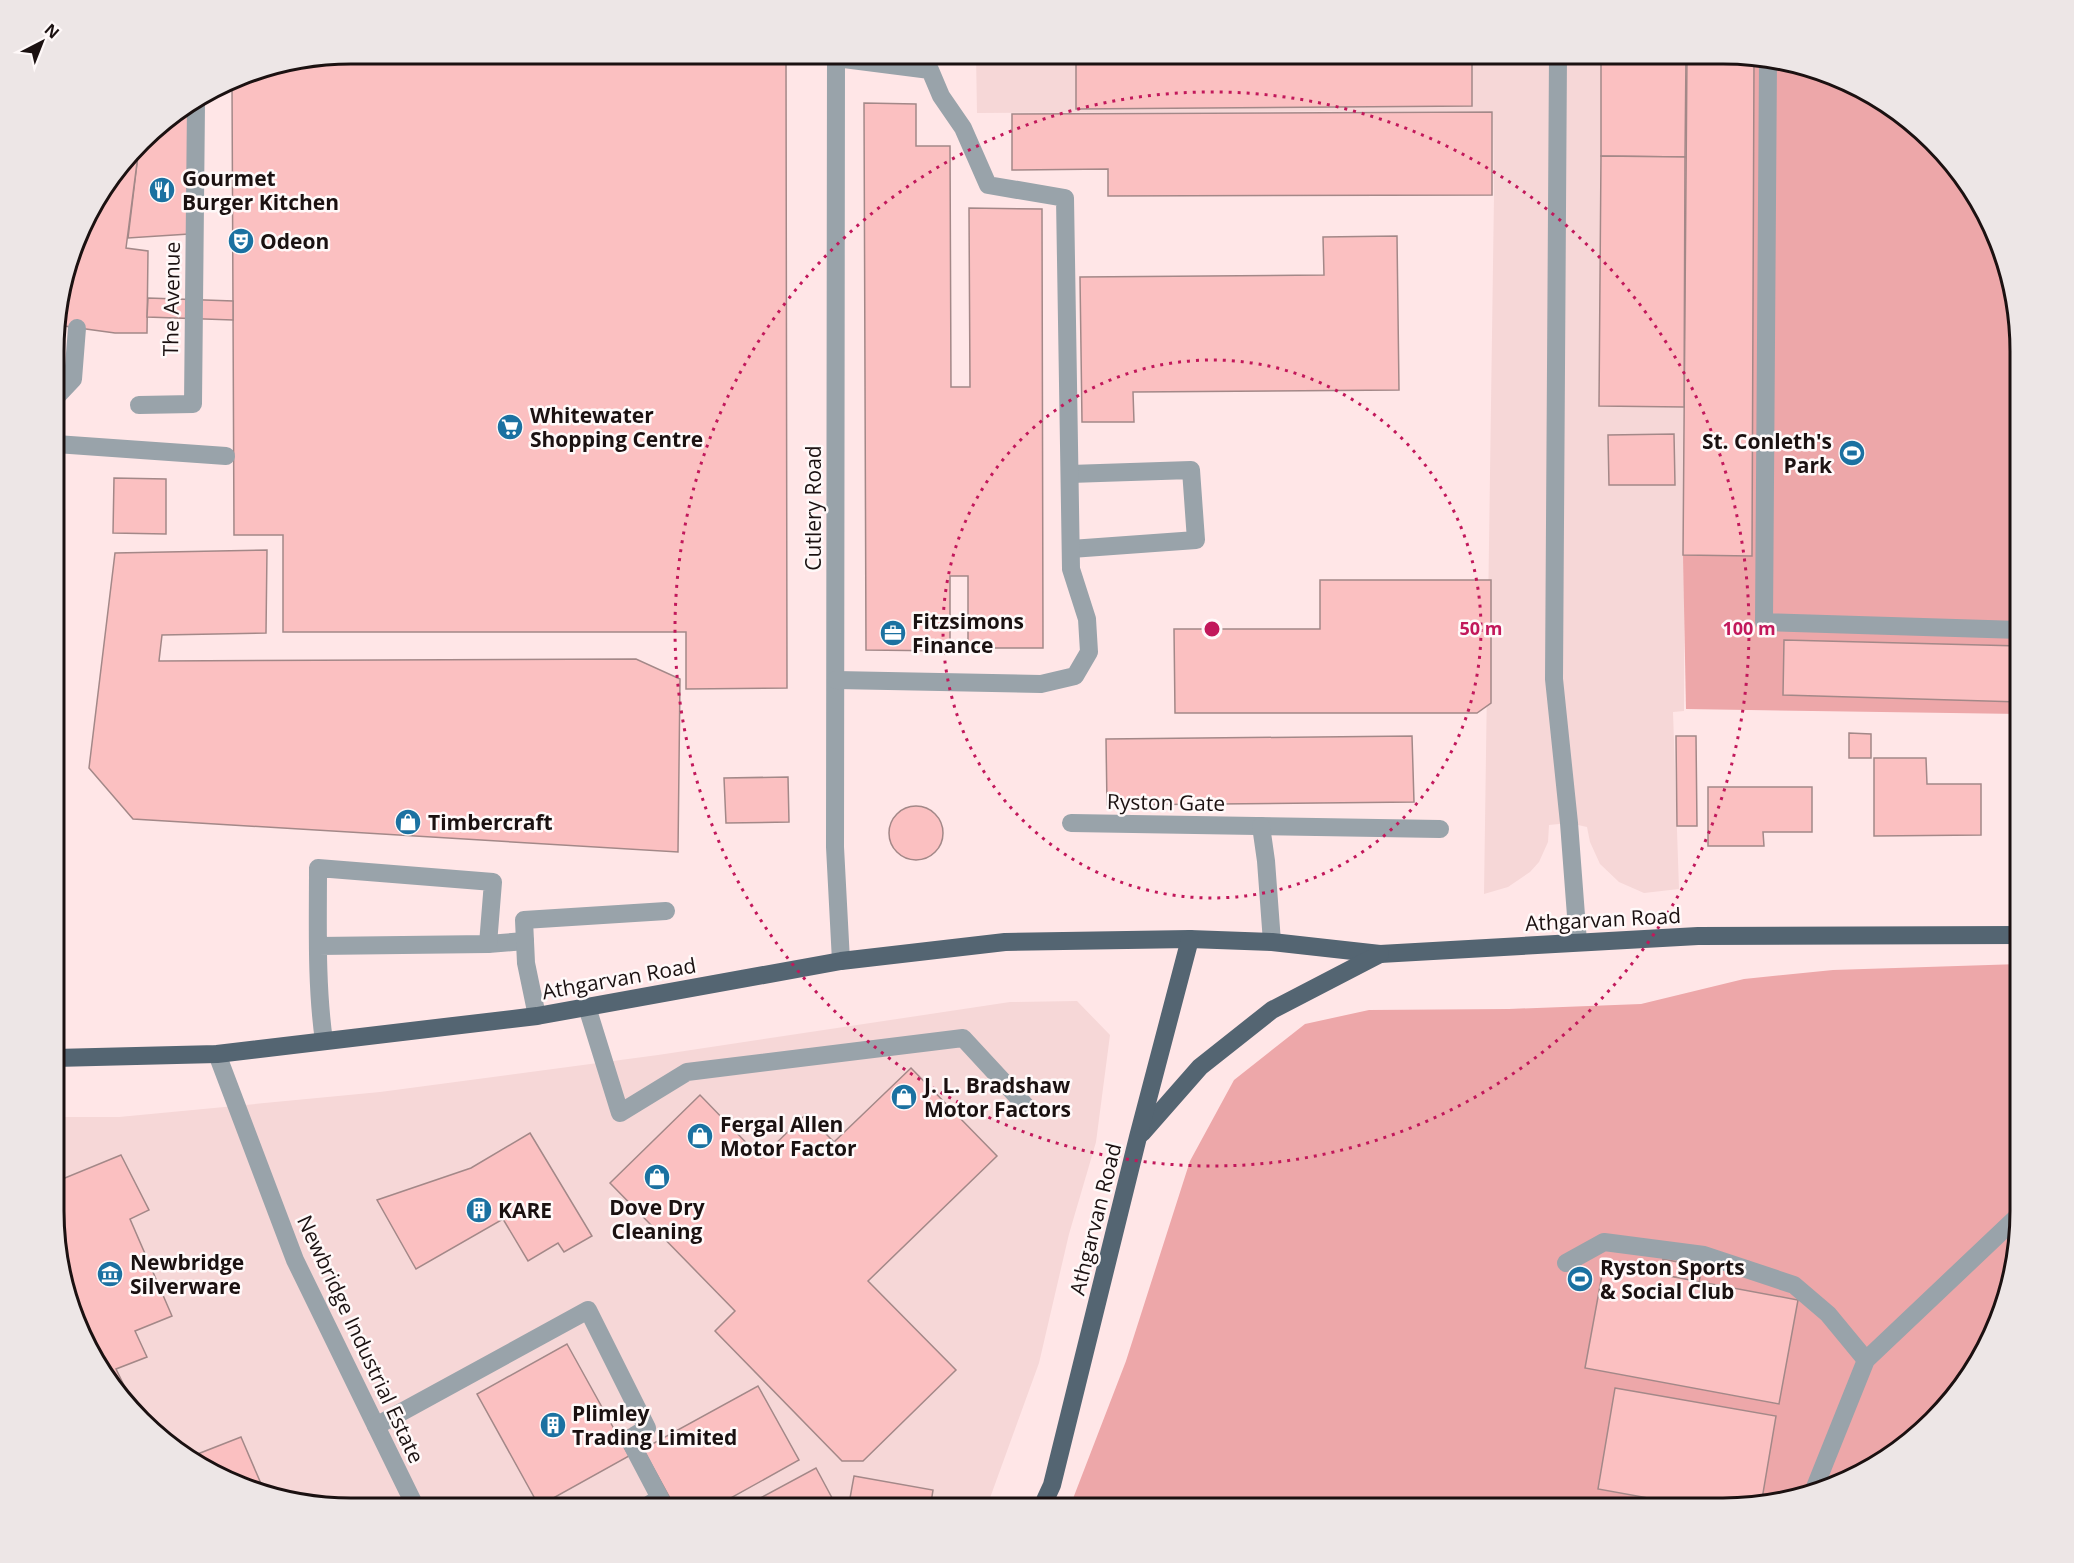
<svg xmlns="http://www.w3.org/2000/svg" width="2074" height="1563" viewBox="0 0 2074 1563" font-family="'Open Sans',sans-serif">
  <rect width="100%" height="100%" fill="#ffe6e7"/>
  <g fill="#f6d7d7">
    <polygon points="976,54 1686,55 1684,711 1673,712 1679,889 1644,893 1619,882 1600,864 1590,842 1587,827 1569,823 1549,825 1548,842 1539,862 1530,872 1508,887 1484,894 1494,195 1493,111 977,113"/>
    <polygon points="1077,1001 1110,1035 1096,1142 1069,1234 1039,1363 986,1509 332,1508 238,1486 156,1435 85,1343 55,1231 55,1117 119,1117 380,1092 658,1055 1010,1002"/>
  </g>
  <g fill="#eda7a9">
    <polygon points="1687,55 1742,55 1836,77 1918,128 1989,220 2014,293 2020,351 2020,714 1686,709 1683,555"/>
    <polygon points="2020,964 2019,1231 1997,1326 1946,1407 1854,1478 1781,1503 1723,1509 1069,1509 1126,1361 1190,1161 1234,1080 1305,1024 1369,1010 1509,1009 1641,1004 1744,979 1833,970"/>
  </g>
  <g fill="#fbc0c1" stroke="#a38888" stroke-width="1.5">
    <polygon points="351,54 786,54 787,688 686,689 686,632 283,632 283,535 234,535 232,83 255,70"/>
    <polygon points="1076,54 1472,54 1472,106 1076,109"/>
    <polygon points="1601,55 1686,55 1685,157 1601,156"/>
    <polygon points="1687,55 1742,55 1754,58 1752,556 1683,555"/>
    <polygon points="864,103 916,104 916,146 950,146 951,387 970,387 969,208 1042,209 1043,648 968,648 968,576 950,576 950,651 866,650"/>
    <polygon points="191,107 189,234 128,238 139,147 156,128"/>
    <polygon points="1492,112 1492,195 1108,196 1108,169 1012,170 1012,114"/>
    <polygon points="139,147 126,248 148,251 147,333 115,333 57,325 57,312 94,203"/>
    <polygon points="1601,156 1685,157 1684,407 1599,406"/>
    <polygon points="1397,236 1399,390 1133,392 1134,422 1082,422 1080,277 1324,275 1323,237"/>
    <polygon points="148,298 233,301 233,320 147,317"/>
    <polygon points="1674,434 1675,485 1609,485 1608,435"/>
    <polygon points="114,478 166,479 166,534 113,533"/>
    <polygon points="267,550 266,633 162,635 159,661 636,659 680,679 678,852 133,819 89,768 115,553"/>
    <polygon points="1320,580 1491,580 1491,703 1477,713 1175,713 1174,629 1320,629"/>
    <polygon points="1784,640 2020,646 2020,702 1783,695"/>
    <polygon points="1849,733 1871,734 1871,758 1849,758"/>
    <polygon points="1412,736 1414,802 1107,805 1106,739"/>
    <polygon points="1676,736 1696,736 1697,826 1677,826"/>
    <polygon points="1874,758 1926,758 1927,784 1981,784 1981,835 1874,836"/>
    <polygon points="788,777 789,822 726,823 724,778"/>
    <polygon points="1708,787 1812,787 1812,832 1763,832 1764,846 1708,846"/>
    <circle cx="916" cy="833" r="27"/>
    <polygon points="911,1068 997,1156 868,1281 956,1370 863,1461 842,1461 715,1331 735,1311 610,1183 700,1095 761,1158 806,1114 834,1142"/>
    <polygon points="530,1133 592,1236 564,1252 558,1243 528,1261 503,1219 416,1269 377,1200 471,1168"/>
    <polygon points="121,1155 149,1210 130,1219 172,1316 135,1331 147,1357 116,1369 136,1410 85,1343 55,1231 55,1182"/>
    <polygon points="1663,1259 1702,1267 1699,1282 1660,1274"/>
    <polygon points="1604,1264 1798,1300 1779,1404 1585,1368"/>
    <polygon points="567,1344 629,1456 539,1506 477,1394"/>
    <polygon points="758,1386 799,1460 711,1509 676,1509 643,1449"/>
    <polygon points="1615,1388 1776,1416 1761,1505 1709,1509 1598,1489"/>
    <polygon points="241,1437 265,1493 238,1486 190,1457"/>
    <polygon points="816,1468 838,1509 740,1509"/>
    <polygon points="854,1476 933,1490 930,1509 848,1509"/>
  </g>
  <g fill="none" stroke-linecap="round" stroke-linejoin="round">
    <g stroke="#99a3aa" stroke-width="18">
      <polyline points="836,54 835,847 841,961"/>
      <polyline points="1558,55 1554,679 1569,823 1578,942"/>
      <polyline points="1768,61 1764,622 2020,630"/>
      <polyline points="56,397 73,379 77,328"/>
      <polyline points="139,405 193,404 196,104"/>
      <polyline points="56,444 226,456"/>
      <polyline points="1070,474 1191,470 1196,540 1071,549"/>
      <polyline points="836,680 1041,684 1075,676 1089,652 1087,619 1071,569 1065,198 988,185 963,128 941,96 930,70 836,58"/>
      <polyline points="1071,823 1440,829"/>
      <polyline points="1261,826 1266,861 1272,942"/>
      <polyline points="488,944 525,941"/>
      <path d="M318 946 488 944 493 882 318 868C318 926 316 984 324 1041"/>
      <polyline points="587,1007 620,1113 687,1072 963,1038 1025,1105"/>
      <polyline points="537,1016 526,963 524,920 666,911"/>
      <polyline points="217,1054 295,1260 416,1508"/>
      <polyline points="1566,1263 1604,1242 1704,1255 1794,1285 1828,1314 1866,1360"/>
      <polyline points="376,1426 588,1310 647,1428 629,1439 660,1498 642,1509"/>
      <polyline points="1813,1492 1866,1360 2019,1215"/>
    </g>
    <g stroke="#546572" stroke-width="18">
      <polyline points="55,1058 217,1054 537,1016 841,961 1005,942 1190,939 1272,942 1380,954 1698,936 2020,935"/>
      <polyline points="1142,1133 1200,1067 1272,1010 1380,954"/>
      <polyline points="1041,1509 1052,1485 1138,1137 1190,939"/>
    </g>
  </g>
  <g fill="none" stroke="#c2185b" stroke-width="3" stroke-dasharray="3 6">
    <circle cx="1212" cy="629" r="269"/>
    <circle cx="1212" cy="629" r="537"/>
  </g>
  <defs>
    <symbol id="restaurant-disc" viewBox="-11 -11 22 22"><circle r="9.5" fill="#1b71a1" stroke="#fff9f9"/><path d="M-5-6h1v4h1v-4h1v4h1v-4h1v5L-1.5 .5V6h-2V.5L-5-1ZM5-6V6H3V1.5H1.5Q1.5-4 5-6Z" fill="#fff"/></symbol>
    <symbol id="theatre-disc" viewBox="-11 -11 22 22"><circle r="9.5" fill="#1b71a1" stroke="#fff9f9"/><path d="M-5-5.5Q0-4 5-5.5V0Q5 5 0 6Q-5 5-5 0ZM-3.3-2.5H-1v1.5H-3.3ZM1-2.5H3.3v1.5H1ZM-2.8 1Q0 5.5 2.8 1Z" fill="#fff"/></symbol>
    <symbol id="supermarket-disc" viewBox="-11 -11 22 22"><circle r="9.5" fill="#1b71a1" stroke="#fff9f9"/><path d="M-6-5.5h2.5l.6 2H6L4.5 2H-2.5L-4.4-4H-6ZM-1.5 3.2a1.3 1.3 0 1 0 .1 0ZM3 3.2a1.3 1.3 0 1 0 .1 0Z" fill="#fff"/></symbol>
    <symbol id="stadium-disc" viewBox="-11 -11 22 22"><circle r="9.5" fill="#1b71a1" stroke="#fff9f9"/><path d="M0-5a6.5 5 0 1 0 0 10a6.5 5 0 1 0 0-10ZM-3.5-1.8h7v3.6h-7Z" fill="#fff"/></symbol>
    <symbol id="office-disc" viewBox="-11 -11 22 22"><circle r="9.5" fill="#1b71a1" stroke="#fff9f9"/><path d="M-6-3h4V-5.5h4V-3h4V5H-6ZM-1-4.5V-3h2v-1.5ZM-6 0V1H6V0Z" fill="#fff"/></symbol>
    <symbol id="shop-disc" viewBox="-11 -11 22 22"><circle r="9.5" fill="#1b71a1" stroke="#fff9f9"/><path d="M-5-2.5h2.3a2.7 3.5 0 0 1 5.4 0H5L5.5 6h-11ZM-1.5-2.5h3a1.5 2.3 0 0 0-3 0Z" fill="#fff"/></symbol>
    <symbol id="building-disc" viewBox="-11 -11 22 22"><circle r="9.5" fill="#1b71a1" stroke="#fff9f9"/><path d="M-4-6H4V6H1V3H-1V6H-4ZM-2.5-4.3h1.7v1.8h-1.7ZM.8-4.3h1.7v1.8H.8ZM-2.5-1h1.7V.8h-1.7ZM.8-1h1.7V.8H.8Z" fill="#fff"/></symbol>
    <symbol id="museum-disc" viewBox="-11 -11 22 22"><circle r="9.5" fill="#1b71a1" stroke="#fff9f9"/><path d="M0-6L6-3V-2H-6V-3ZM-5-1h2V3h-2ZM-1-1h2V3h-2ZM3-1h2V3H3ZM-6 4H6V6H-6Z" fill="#fff"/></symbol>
  </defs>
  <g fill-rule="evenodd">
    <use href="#restaurant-disc" x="147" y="175" width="30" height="30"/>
    <use href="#theatre-disc" x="226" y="226" width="30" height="30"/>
    <use href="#supermarket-disc" x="495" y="412" width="30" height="30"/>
    <use href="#stadium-disc" x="1837" y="438" width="30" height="30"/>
    <use href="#office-disc" x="878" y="618" width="30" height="30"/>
    <use href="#shop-disc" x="393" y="807" width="30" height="30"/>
    <use href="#shop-disc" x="889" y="1082" width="30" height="30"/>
    <use href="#shop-disc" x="685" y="1121" width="30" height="30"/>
    <use href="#shop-disc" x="642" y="1162" width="30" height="30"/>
    <use href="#building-disc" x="464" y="1195" width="30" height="30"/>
    <use href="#museum-disc" x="95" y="1259" width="30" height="30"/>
    <use href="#stadium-disc" x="1565" y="1264" width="30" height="30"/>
    <use href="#building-disc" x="538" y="1410" width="30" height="30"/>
  </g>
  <g text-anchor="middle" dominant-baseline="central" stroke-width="5" stroke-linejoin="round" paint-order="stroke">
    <g font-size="21" font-weight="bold" fill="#1b1111" stroke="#fff9f9" text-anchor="start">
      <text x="182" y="178">Gourmet<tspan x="182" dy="24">Burger Kitchen</tspan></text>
      <text x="260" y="241">Odeon</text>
      <text x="530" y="415">Whitewater<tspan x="530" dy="24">Shopping Centre</tspan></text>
      <text x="1832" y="441" text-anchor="end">St. Conleth's<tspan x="1832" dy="24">Park</tspan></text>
      <text x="912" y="621">Fitzsimons<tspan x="912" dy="24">Finance</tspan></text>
      <text x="428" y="822">Timbercraft</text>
      <text x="924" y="1085">J. L. Bradshaw<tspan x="924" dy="24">Motor Factors</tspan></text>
      <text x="720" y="1124">Fergal Allen<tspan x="720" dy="24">Motor Factor</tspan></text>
      <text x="657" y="1207" text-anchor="middle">Dove Dry<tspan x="657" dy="24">Cleaning</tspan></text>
      <text x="498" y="1210">KARE</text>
      <text x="130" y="1262">Newbridge<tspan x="130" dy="24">Silverware</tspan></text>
      <text x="1600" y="1267">Ryston Sports<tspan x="1600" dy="24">&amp; Social Club</tspan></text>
      <text x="572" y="1413">Plimley<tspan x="572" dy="24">Trading Limited</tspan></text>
    </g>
    <g font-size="21" fill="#1b1111" stroke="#fff9f9">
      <text transform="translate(171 299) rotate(-89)">The Avenue</text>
      <text transform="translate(813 508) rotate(-90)">Cutlery Road</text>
      <text transform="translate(1166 802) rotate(1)">Ryston Gate</text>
      <text transform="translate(1603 919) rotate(-3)">Athgarvan Road</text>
      <text transform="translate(619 978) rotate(-10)">Athgarvan Road</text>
      <text transform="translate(1095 1219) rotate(-76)">Athgarvan Road</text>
      <text transform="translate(361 1339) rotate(65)">Newbridge Industrial Estate</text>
    </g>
  </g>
  <path d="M0 0H2074V1563H0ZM351 64H1723A287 287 0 0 1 2010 351V1211A287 287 0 0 1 1723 1498H351A287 287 0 0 1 64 1211V351A287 287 0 0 1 351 64Z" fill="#ede6e6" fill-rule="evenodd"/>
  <path fill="none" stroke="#1b1111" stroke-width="3" d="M351 64H1723A287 287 0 0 1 2010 351V1211A287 287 0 0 1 1723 1498H351A287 287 0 0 1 64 1211V351A287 287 0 0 1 351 64Z"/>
  <circle cx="1212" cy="629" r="9" fill="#c2185b" stroke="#fff9f9" stroke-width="3"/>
  <g font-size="18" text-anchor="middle" font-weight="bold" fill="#c2185b" stroke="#fff9f9" stroke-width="5" stroke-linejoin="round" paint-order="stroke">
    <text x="1481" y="635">50 m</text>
    <text x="1749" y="635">100 m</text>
  </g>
  <g transform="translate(42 42) rotate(42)" stroke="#fff9f9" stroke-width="4.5" paint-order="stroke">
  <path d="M0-4.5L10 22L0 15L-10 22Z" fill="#1b1111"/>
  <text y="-9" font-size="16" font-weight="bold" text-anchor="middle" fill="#1b1111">N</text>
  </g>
</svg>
